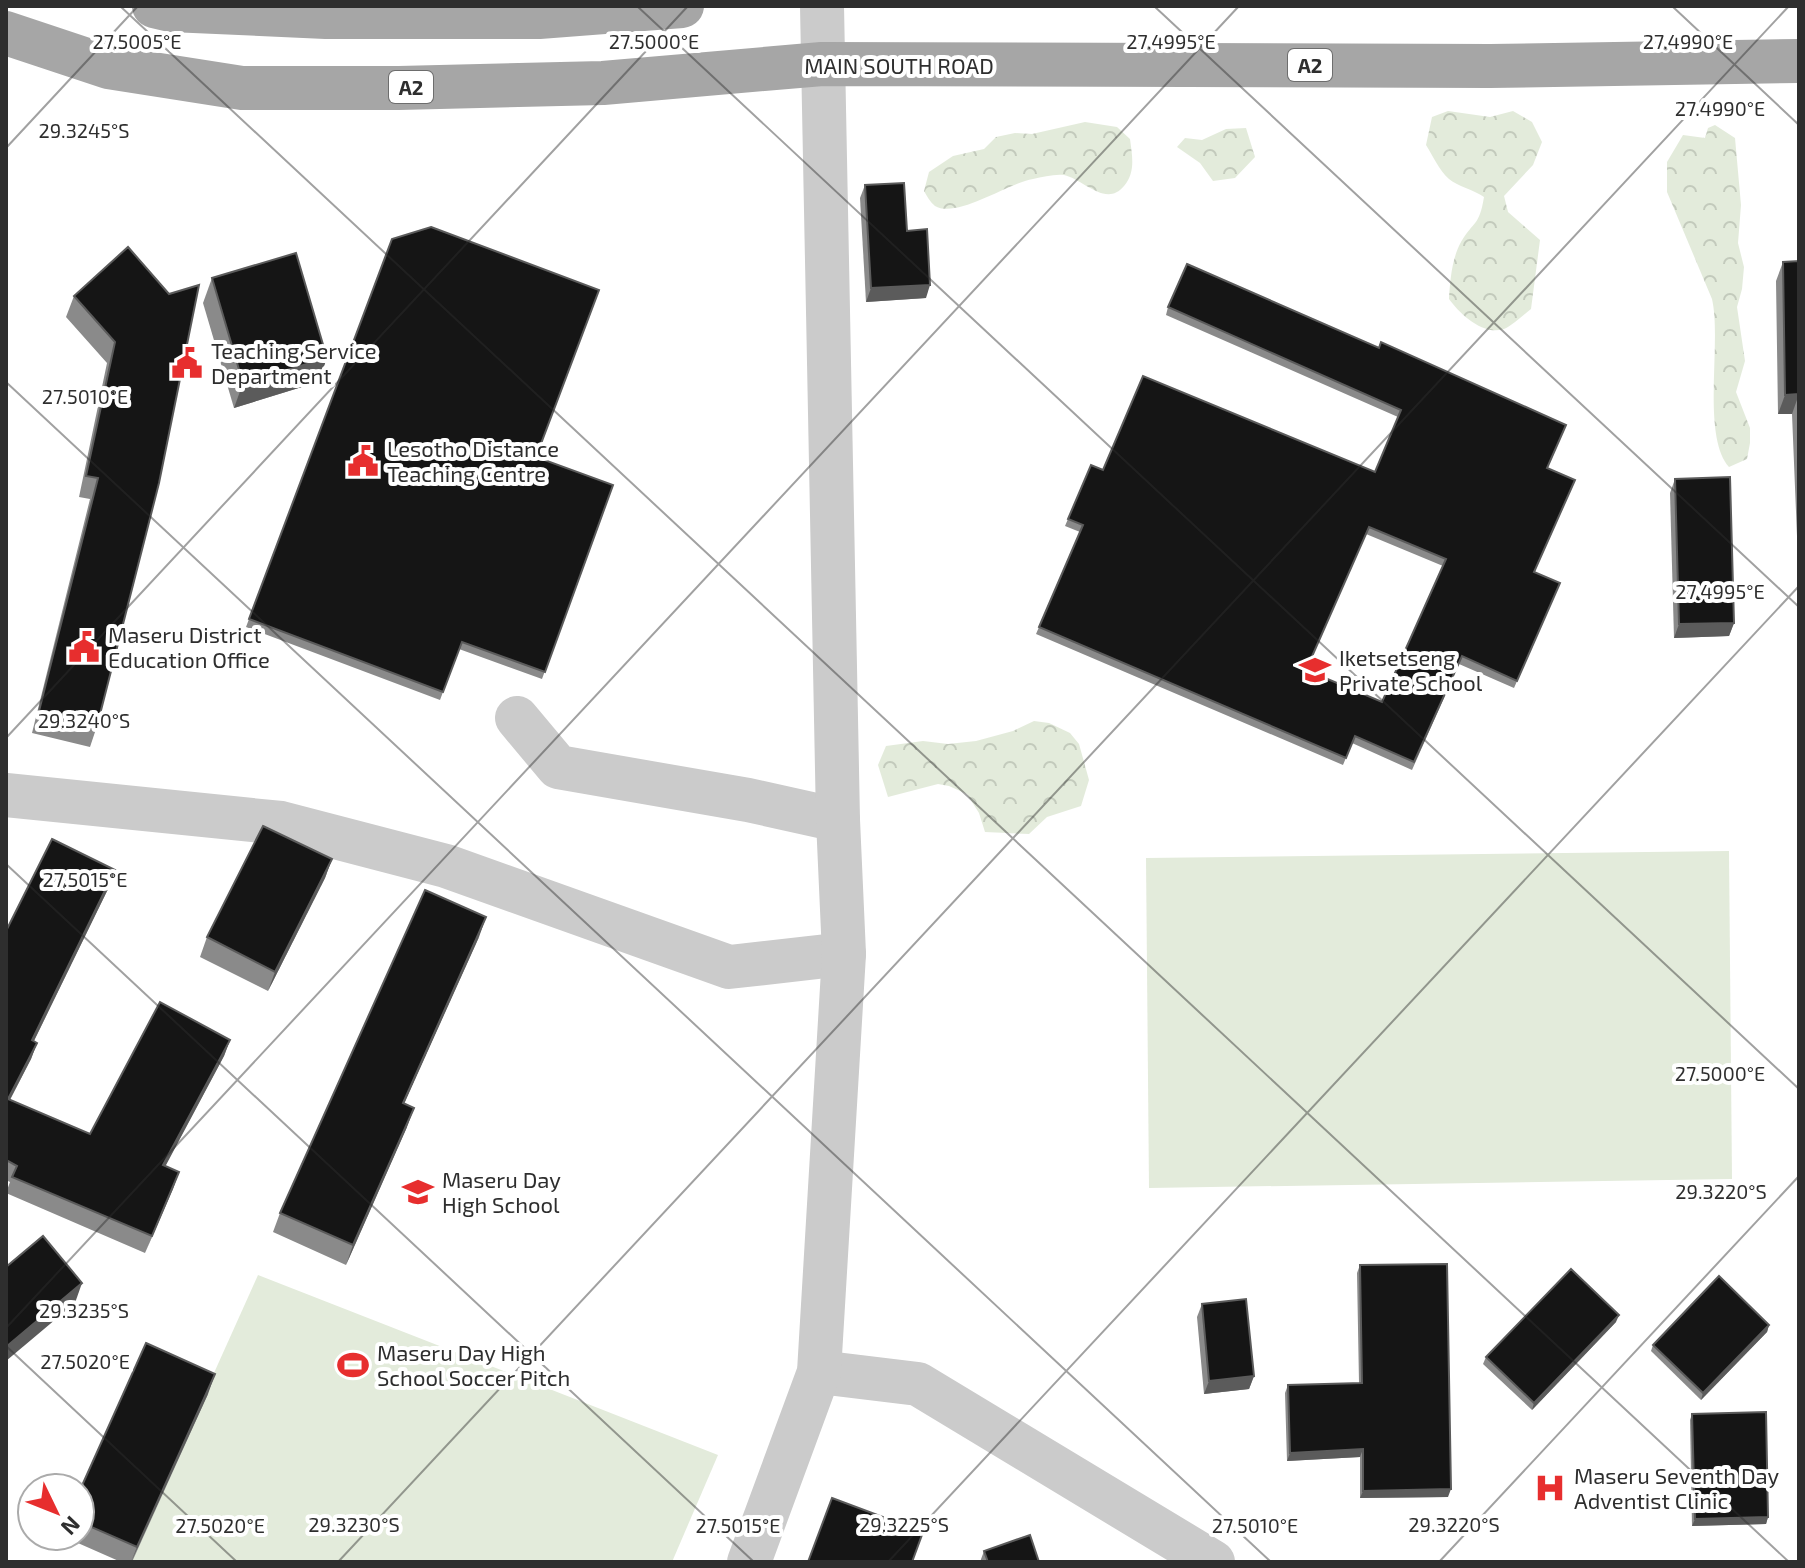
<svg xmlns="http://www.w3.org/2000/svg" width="1805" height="1568" viewBox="0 0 1805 1568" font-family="'Exo 2',sans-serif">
  <defs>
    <pattern id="forest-crowns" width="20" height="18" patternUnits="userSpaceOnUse" patternTransform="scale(2)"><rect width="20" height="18" fill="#e3ebdb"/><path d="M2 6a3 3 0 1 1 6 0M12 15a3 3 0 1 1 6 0" fill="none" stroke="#c3cabc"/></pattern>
  </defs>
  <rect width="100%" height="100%" fill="#fff"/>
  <g fill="#e3ebdb">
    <polygon points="1729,851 1732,1179 1149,1188 1146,858"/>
    <polygon points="258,1275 718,1455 672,1562 129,1562"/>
  </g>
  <g fill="url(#forest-crowns)">
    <path d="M1448 111 1490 117 1513 111 1532 122 1542 142 1533 165 1504 196 1508 212 1540 240 1531 309C1523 315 1513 325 1504 329 1483 336 1460 314 1449 299 1450 281 1452 258 1461 242 1474 220 1479 227 1484 197 1474 190 1457 186 1449 179 1439 170 1433 156 1426 145L1432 117Z"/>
    <path d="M1085 122 1117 127 1130 139C1132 155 1136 172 1124 186 1106 208 1083 179 1064 175 1054 174 1043 177 1033 179 1008 183 957 219 935 206 930 202 927 196 924 191L929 172 953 156 984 149 996 137 1015 133 1032 134Z"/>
    <path d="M1715 125 1735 138 1741 205 1738 243 1744 267 1742 289 1737 307 1745 361 1736 392 1750 428V443L1747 459 1729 467C1701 435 1722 343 1712 299L1667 192V162L1683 135 1705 138 1708 128Z"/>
    <polygon points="1246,128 1255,157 1235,178 1213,181 1200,163 1177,147 1185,138 1202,140 1226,129"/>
    <polygon points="1034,721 1049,723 1070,733 1079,744 1089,780 1081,806 1047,817 1029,834 985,832 979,813 967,794 949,786 938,784 888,797 878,765 886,746 923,741 948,744 976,741 1013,731"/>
  </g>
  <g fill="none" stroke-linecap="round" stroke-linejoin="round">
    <g stroke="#cbcbcb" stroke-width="44">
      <polyline points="517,718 558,767 748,800 838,820"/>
      <polyline points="6,795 281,823 446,866 729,967 844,954"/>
      <polyline points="819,1372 918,1384 1213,1562"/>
      <polyline points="749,1562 819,1372 844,954 838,820 822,6"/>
    </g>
    <g stroke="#a6a6a6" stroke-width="44">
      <polyline points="154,6 171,10 326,17 539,17 682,6"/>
      <polyline points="6,33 108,67 242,88 399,88 603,83 822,64 1490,66 1799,61"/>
    </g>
  </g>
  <g fill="#8a8a8a" fill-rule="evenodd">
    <polygon points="865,185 907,231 926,298 866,302 860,198"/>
    <polygon points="392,239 536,457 613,485 542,679 459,649 440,700 246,627"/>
    <polygon points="128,247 97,726 90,747 32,733 90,499 79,497 107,363 66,317 74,296"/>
    <polygon points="1799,261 1799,536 1797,536 1792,414 1778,414 1776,281 1783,262"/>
    <polygon points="212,278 327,358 318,382 234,408 203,303"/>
    <path d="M1168 307 1547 468 1535 572 1560 583 1514 688 1459 664 1412 770 1352 743 1343 765 1036 634 1080 532 1065 526 1091 465 1103 470 1375 472 1398 417 1166 315ZM1366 534 1443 566 1382 702 1306 670Z"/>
    <polygon points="1675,479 1734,623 1729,636 1674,638 1670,493"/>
    <polygon points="332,859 325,878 268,991 200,957 207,937"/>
    <polygon points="115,870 109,887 34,1041 37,1043 31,1059 10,1100 90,1134 230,1040 224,1056 165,1166 179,1172 145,1253 6,1193 10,1182 6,1180 6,931"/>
    <polygon points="479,937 404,1103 407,1127 346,1265 273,1232 280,1213"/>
    <polygon points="1360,1265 1448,1497 1360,1498 1360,1457 1287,1461 1285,1393 1288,1385 1359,1383 1357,1273"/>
    <polygon points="1202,1304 1254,1376 1249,1389 1204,1394 1197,1317"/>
    <polygon points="1616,1322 1532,1410 1483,1364 1486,1357"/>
    <polygon points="1769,1325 1767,1332 1701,1400 1651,1351 1653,1345"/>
    <polygon points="208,1394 132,1562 121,1562 62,1536 80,1536 80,1490"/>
    <polygon points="1692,1414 1768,1517 1766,1524 1692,1526 1690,1420"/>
    <polygon points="984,1551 1039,1562 980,1562"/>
  </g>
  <g fill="#5b5b5b">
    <polygon points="930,285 926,298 866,302 871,288"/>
    <polygon points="327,358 318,382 234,408 243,383"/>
    <polygon points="1799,394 1792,414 1778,414 1785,395"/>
    <polygon points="1734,623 1729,636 1674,638 1679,624"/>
    <polygon points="332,859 325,878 268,991 275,972"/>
    <polygon points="115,870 109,887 26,1057 32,1040"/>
    <polygon points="486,917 479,937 396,1122 403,1103"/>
    <polygon points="230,1040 224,1056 157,1182 163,1165"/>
    <polygon points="37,1043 31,1059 6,1107 6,1103"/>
    <polygon points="414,1108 407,1127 346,1265 353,1245"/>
    <polygon points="179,1172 173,1189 145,1253 152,1236"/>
    <polygon points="82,1283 75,1303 6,1361 6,1347"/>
    <polygon points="1619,1315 1616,1322 1532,1410 1534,1403"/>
    <polygon points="1769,1325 1767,1332 1701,1400 1703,1393"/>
    <polygon points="215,1374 208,1394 131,1562 137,1547"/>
    <polygon points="1254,1376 1249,1389 1204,1394 1209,1381"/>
    <polygon points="1363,1449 1360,1457 1287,1461 1290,1453"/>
    <polygon points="1451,1489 1448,1497 1360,1498 1363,1491"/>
    <polygon points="1768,1517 1766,1524 1692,1526 1695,1519"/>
  </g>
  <g fill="#151515" stroke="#5b5b5b" stroke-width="2" fill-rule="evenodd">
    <polygon points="904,183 907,231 927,229 930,285 871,288 865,185"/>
    <polygon points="431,227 599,290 536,457 613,485 545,672 462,642 443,692 249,619 392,239"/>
    <polygon points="128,247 169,294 199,285 159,483 97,726 39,711 98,478 86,476 115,342 74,296"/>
    <polygon points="296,253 327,358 243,383 212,278"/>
    <polygon points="1799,261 1799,394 1785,395 1783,262"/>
    <path d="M1187 264 1379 348 1381 342 1566 425 1547 468 1575 480 1534 572 1560 583 1517 681 1462 656 1414 762 1355 736 1346 758 1039 627 1083 525 1068 519 1091 465 1103 470 1143 376 1375 472 1401 410 1168 307ZM1369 527 1446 559 1382 702 1306 670Z"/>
    <polygon points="1730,477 1734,623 1679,624 1675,479"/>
    <polygon points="263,826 332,859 275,972 207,937"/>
    <polygon points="52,839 115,870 32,1040 37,1043 8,1099 90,1134 160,1002 230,1040 163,1165 179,1172 152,1236 12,1177 17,1166 6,1160 6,931"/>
    <polygon points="425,890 486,917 403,1103 414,1108 353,1245 280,1213"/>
    <polygon points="43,1236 82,1283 6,1347 6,1267"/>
    <polygon points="1447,1264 1451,1489 1363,1491 1363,1449 1290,1453 1288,1385 1362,1383 1360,1265"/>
    <polygon points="1571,1269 1619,1315 1534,1403 1486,1357"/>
    <polygon points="1719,1276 1769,1325 1703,1393 1653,1345"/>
    <polygon points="1246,1299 1254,1376 1209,1381 1202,1304"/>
    <polygon points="146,1343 215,1374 137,1547 80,1522 80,1490"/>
    <polygon points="1766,1412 1768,1517 1695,1519 1692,1414"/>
    <polygon points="832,1498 923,1532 912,1562 808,1562"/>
    <polygon points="1030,1535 1039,1562 988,1562 984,1551"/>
  </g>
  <path fill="none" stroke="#2e2e2e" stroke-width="2" stroke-opacity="0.45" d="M120 6 1789 1562M637 6 1799 1089M1154 6 1799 607M1672 6 1799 125M6 148 138 6M6 382 1271 1562M6 738 688 6M6 864 754 1562M6 1328 1239 6M6 1346 237 1562M338 1562 1789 6M888 1562 1799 586M1439 1562 1799 1176"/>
  <defs>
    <symbol id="civic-bare" viewBox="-9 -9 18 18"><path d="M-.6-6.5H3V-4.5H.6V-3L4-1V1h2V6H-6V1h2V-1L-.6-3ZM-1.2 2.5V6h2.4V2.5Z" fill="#e72e2e" stroke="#fff" stroke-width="2.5" paint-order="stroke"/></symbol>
    <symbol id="school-bare" viewBox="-9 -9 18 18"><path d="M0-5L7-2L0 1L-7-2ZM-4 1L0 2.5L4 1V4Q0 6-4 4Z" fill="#e72e2e" stroke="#fff" stroke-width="2.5" paint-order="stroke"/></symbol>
    <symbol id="stadium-bare" viewBox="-9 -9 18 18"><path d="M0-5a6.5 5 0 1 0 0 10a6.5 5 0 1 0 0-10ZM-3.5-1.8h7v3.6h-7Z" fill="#e72e2e" stroke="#fff" stroke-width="2.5" paint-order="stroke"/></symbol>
    <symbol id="hospital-bare" viewBox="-9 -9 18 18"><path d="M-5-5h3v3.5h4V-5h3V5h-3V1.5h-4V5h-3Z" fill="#e72e2e" stroke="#fff" stroke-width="2.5" paint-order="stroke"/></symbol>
  </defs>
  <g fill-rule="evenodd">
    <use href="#civic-bare" x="165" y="341" width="44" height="44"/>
    <use href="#civic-bare" x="341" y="439" width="44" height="44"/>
    <use href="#civic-bare" x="62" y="625" width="44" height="44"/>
    <use href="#school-bare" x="1293" y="648" width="44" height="44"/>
    <use href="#school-bare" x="396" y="1170" width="44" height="44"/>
    <use href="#stadium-bare" x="331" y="1343" width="44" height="44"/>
    <use href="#hospital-bare" x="1528" y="1466" width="44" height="44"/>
  </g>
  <g text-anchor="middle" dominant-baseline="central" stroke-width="8" stroke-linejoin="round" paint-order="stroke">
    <g fill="#fff" stroke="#6d6d6d" stroke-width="2">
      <rect x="1288" y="49" width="44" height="32" rx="6"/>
      <rect x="389" y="71" width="44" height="32" rx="6"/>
    </g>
    <g font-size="20" font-weight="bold" fill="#2e2e2e">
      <text x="1310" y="65">A2</text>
      <text x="411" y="87">A2</text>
    </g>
    <g font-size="22" fill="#2e2e2e" stroke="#fff">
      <text x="899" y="65">MAIN SOUTH ROAD</text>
    </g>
    <g font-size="22" fill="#2e2e2e" stroke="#fff" text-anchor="start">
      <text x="211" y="350">Teaching Service<tspan x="211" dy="25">Department</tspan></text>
      <text x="387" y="448">Lesotho Distance<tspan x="387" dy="25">Teaching Centre</tspan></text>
      <text x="108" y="634">Maseru District<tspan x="108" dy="25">Education Office</tspan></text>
      <text x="1339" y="657">Iketsetseng<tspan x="1339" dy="25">Private School</tspan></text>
      <text x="442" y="1179">Maseru Day<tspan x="442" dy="25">High School</tspan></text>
      <text x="377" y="1352">Maseru Day High<tspan x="377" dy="25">School Soccer Pitch</tspan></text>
      <text x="1574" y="1475">Maseru Seventh Day<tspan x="1574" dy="25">Adventist Clinic</tspan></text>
    </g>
  </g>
  <g font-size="20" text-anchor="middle" fill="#2e2e2e" stroke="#fff" stroke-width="8" stroke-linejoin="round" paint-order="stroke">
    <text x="137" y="49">27.5005°E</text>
    <text x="654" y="49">27.5000°E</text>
    <text x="1171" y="49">27.4995°E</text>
    <text x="1688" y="49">27.4990°E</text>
    <text x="1720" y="116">27.4990°E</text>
    <text x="84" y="138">29.3245°S</text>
    <text x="85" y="404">27.5010°E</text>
    <text x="1720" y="599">27.4995°E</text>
    <text x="84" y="728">29.3240°S</text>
    <text x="85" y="887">27.5015°E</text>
    <text x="1720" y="1081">27.5000°E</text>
    <text x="1721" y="1199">29.3220°S</text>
    <text x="84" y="1318">29.3235°S</text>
    <text x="85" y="1369">27.5020°E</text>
    <text x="354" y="1532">29.3230°S</text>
    <text x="904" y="1532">29.3225°S</text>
    <text x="1454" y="1532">29.3220°S</text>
    <text x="220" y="1533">27.5020°E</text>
    <text x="738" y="1533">27.5015°E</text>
    <text x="1255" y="1533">27.5010°E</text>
  </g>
  <rect width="1805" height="1568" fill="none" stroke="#2e2e2e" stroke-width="16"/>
  <g transform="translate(56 1512) rotate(133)"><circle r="38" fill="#ffffff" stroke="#ababab" stroke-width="2"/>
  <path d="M0-6L14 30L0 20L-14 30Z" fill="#e72e2e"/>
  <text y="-12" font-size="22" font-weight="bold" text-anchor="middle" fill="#2e2e2e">N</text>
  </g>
</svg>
